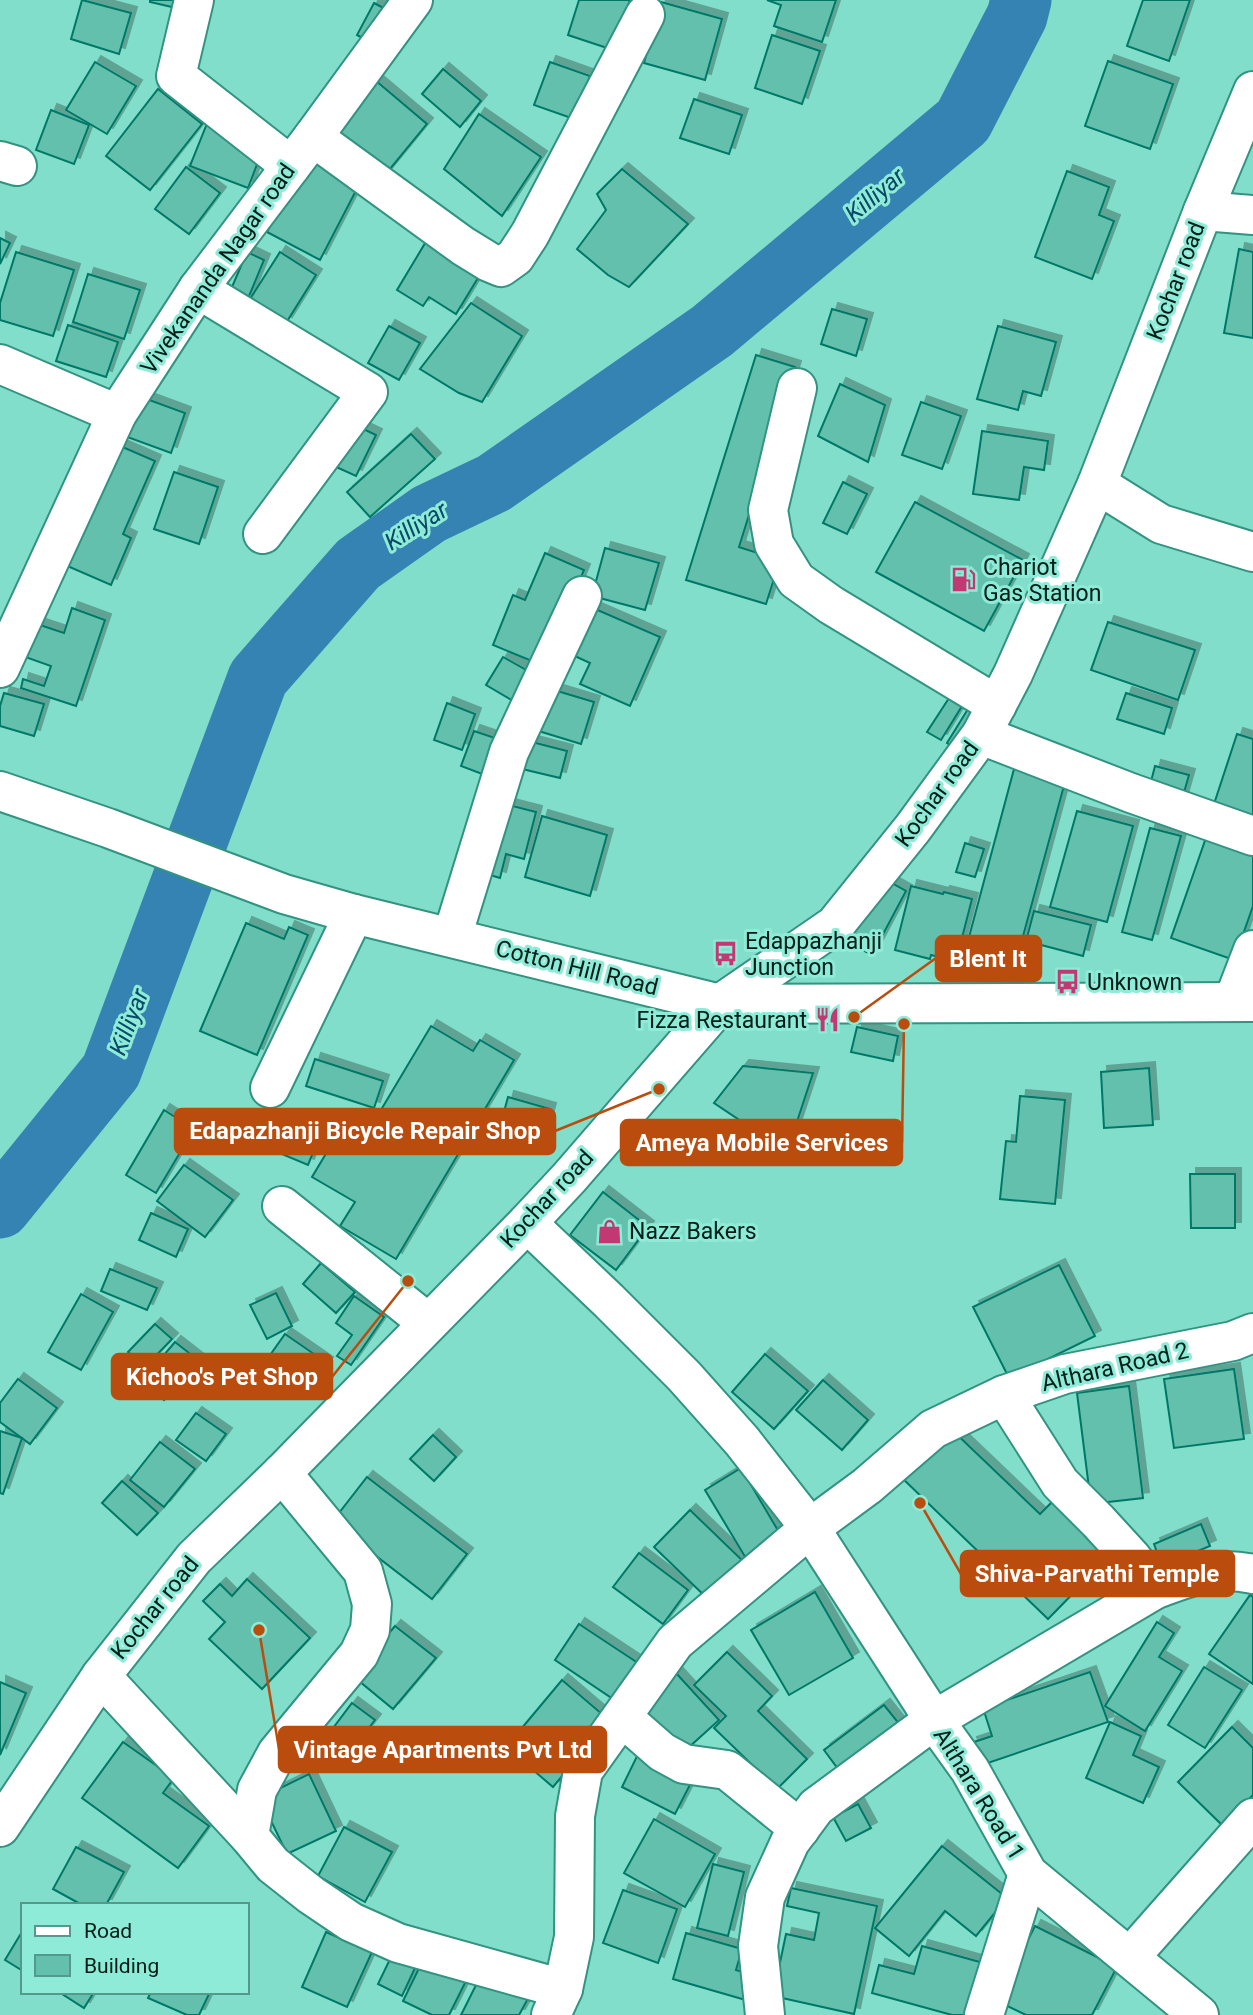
<svg xmlns="http://www.w3.org/2000/svg" width="1253" height="2015" viewBox="0 0 1253 2015" font-family="Roboto,sans-serif">
  <defs>
    <filter id="shadow"><feDropShadow dx="6" dy="-6" stdDeviation="0" flood-color="#0004"/></filter>
  </defs>
  <rect width="100%" height="100%" fill="#81deca"/>
  <g fill="none" stroke-linecap="round" stroke-linejoin="round">
    <polyline stroke="#3483b2" stroke-width="61" points="0,1208 111,1071 258,678 358,564 429,514 494,483 712,331 963,121 1017,16 1021,0"/>
  </g>
  <g fill="#63c0ad" stroke="#017867" stroke-width="2" filter="url(#shadow)">
    <polygon points="82,0 131,13 119,54 71,39"/>
    <polygon points="150,0 187,0 185,10 150,2"/>
    <polygon points="579,0 630,0 613,50 568,35"/>
    <polygon points="767,0 836,0 822,42 774,26 781,5"/>
    <polygon points="1143,0 1190,0 1169,61 1127,46"/>
    <polygon points="661,2 722,19 705,80 644,63"/>
    <polygon points="374,3 397,15 379,47 357,35"/>
    <polygon points="772,35 820,51 802,104 755,88"/>
    <polygon points="1108,61 1173,84 1150,149 1085,126"/>
    <polygon points="95,62 136,86 107,134 66,110"/>
    <polygon points="550,62 590,76 574,119 534,105"/>
    <polygon points="443,69 481,101 460,127 422,94"/>
    <polygon points="375,80 427,124 385,175 332,131"/>
    <polygon points="158,89 202,124 150,190 106,156"/>
    <polygon points="694,99 742,115 729,154 680,138"/>
    <polygon points="51,110 89,125 74,164 36,150"/>
    <polygon points="479,114 541,157 502,216 444,169"/>
    <polygon points="210,116 267,138 248,188 190,166"/>
    <polygon points="308,154 361,181 320,260 267,232"/>
    <polygon points="186,167 220,193 189,234 155,209"/>
    <polygon points="622,169 688,224 629,287 608,275 577,249 606,210 597,194"/>
    <polygon points="1067,171 1109,187 1099,215 1114,221 1092,279 1035,257"/>
    <polygon points="0,238 10,243 0,264"/>
    <polygon points="427,240 481,273 456,314 429,297 423,306 397,290"/>
    <polygon points="1239,249 1253,252 1253,338 1224,333"/>
    <polygon points="16,252 74,270 53,336 0,320 0,303"/>
    <polygon points="247,252 264,260 247,301 229,294"/>
    <polygon points="280,252 316,275 286,323 250,299"/>
    <polygon points="88,274 140,290 124,339 73,322"/>
    <polygon points="471,303 522,336 482,402 459,393 420,369"/>
    <polygon points="832,309 867,319 856,356 821,344"/>
    <polygon points="68,325 118,342 106,377 56,361"/>
    <polygon points="389,326 420,343 399,380 368,363"/>
    <polygon points="998,326 1056,342 1041,396 1023,391 1018,410 977,399"/>
    <polygon points="756,355 795,367 739,547 780,560 766,604 686,580"/>
    <polygon points="840,384 885,405 868,462 818,436"/>
    <polygon points="133,394 185,413 171,453 119,434"/>
    <polygon points="921,402 961,416 942,469 902,455"/>
    <polygon points="355,425 376,435 356,476 334,466"/>
    <polygon points="982,431 1048,441 1044,470 1024,467 1019,500 973,494"/>
    <polygon points="411,434 435,459 370,517 347,492"/>
    <polygon points="118,445 155,461 123,534 131,538 111,585 65,565"/>
    <polygon points="174,472 218,487 199,544 154,529"/>
    <polygon points="843,482 867,494 847,534 823,523"/>
    <polygon points="915,502 1023,560 984,631 876,572"/>
    <polygon points="605,548 659,563 645,610 592,596"/>
    <polygon points="545,553 584,570 544,666 493,645 513,595 525,600"/>
    <polygon points="586,605 660,637 630,706 580,684 590,663 566,652"/>
    <polygon points="72,608 105,620 76,706 21,688 23,679 44,686 51,666 14,653 25,620 64,633"/>
    <polygon points="1108,622 1195,650 1178,700 1091,670"/>
    <polygon points="503,657 537,676 520,705 486,685"/>
    <polygon points="544,687 594,702 581,744 532,729"/>
    <polygon points="4,693 44,704 34,736 0,726 0,706"/>
    <polygon points="1126,693 1172,708 1164,734 1117,719"/>
    <polygon points="949,698 962,706 941,740 927,732"/>
    <polygon points="447,703 475,714 462,750 434,740"/>
    <polygon points="968,709 982,717 960,752 947,743"/>
    <polygon points="474,731 504,741 490,777 461,766"/>
    <polygon points="1237,734 1253,739 1253,817 1214,804"/>
    <polygon points="528,741 567,751 560,778 522,769"/>
    <polygon points="1155,766 1189,775 1181,803 1148,793"/>
    <polygon points="1014,769 1065,782 1019,951 969,937"/>
    <polygon points="497,802 536,812 524,859 506,854 500,878 480,872"/>
    <polygon points="1077,811 1133,826 1107,922 1050,907"/>
    <polygon points="542,816 607,835 590,896 525,877"/>
    <polygon points="1150,828 1181,836 1152,940 1122,932"/>
    <polygon points="1208,832 1253,847 1253,906 1234,960 1171,938"/>
    <polygon points="965,843 984,849 975,877 956,872"/>
    <polygon points="881,877 906,891 872,955 847,942"/>
    <polygon points="911,886 943,894 944,892 972,899 956,961 931,955 930,959 895,950"/>
    <polygon points="1034,911 1091,925 1083,956 1026,941"/>
    <polygon points="246,923 284,939 289,927 308,935 257,1055 200,1031"/>
    <polygon points="431,1026 473,1051 480,1040 514,1060 396,1259 340,1226 355,1202 312,1177 336,1137 357,1150"/>
    <polygon points="857,1027 898,1036 893,1061 851,1052"/>
    <polygon points="315,1059 383,1081 374,1108 306,1086"/>
    <polygon points="743,1066 813,1073 787,1152 714,1103"/>
    <polygon points="1149,1068 1153,1125 1104,1128 1101,1072"/>
    <polygon points="1020,1096 1065,1100 1055,1204 1000,1199 1006,1141 1016,1142"/>
    <polygon points="508,1097 550,1109 538,1153 496,1141"/>
    <polygon points="164,1110 194,1129 156,1193 126,1175"/>
    <polygon points="293,1115 323,1128 308,1165 277,1152"/>
    <polygon points="184,1165 233,1200 205,1237 157,1201"/>
    <polygon points="1190,1174 1235,1174 1235,1228 1191,1228"/>
    <polygon points="603,1192 648,1227 616,1270 570,1235"/>
    <polygon points="151,1213 188,1229 176,1257 139,1240"/>
    <polygon points="321,1263 355,1292 336,1313 303,1284"/>
    <polygon points="1059,1265 1095,1336 1009,1378 973,1307"/>
    <polygon points="110,1269 157,1288 147,1310 101,1291"/>
    <polygon points="276,1293 292,1326 267,1339 250,1305"/>
    <polygon points="81,1294 113,1312 81,1370 48,1352"/>
    <polygon points="354,1296 384,1317 351,1365 337,1356 352,1335 336,1323"/>
    <polygon points="155,1324 172,1339 145,1367 128,1352"/>
    <polygon points="285,1334 327,1363 308,1388 268,1358"/>
    <polygon points="175,1342 198,1360 164,1400 141,1382"/>
    <polygon points="765,1354 808,1391 774,1429 732,1392"/>
    <polygon points="1234,1369 1244,1439 1174,1448 1164,1379"/>
    <polygon points="18,1379 57,1408 30,1444 0,1422 0,1403"/>
    <polygon points="823,1380 868,1420 842,1450 796,1410"/>
    <polygon points="1129,1386 1143,1498 1091,1504 1077,1393"/>
    <polygon points="196,1413 226,1434 206,1461 176,1440"/>
    <polygon points="949,1427 1040,1514 1059,1495 1111,1545 1082,1574 1087,1579 1048,1619 900,1476"/>
    <polygon points="0,1431 22,1438 3,1494 0,1493"/>
    <polygon points="433,1435 456,1457 434,1481 410,1459"/>
    <polygon points="160,1442 195,1469 164,1507 130,1480"/>
    <polygon points="741,1468 786,1544 750,1565 705,1490"/>
    <polygon points="367,1477 467,1554 432,1599 332,1522"/>
    <polygon points="122,1481 158,1513 137,1535 102,1503"/>
    <polygon points="690,1510 746,1564 710,1601 654,1547"/>
    <polygon points="1201,1524 1210,1546 1162,1566 1154,1544"/>
    <polygon points="639,1553 688,1590 663,1624 613,1587"/>
    <polygon points="247,1579 310,1638 262,1689 209,1639 225,1622 203,1601 220,1584 232,1596"/>
    <polygon points="815,1592 853,1658 789,1695 751,1630"/>
    <polygon points="1250,1595 1253,1597 1253,1684 1209,1654"/>
    <polygon points="1157,1622 1174,1633 1159,1657 1182,1671 1145,1731 1105,1706"/>
    <polygon points="579,1624 647,1669 622,1705 555,1660"/>
    <polygon points="395,1626 436,1658 393,1709 353,1676"/>
    <polygon points="727,1652 772,1696 758,1711 807,1759 777,1789 714,1728 726,1716 694,1685"/>
    <polygon points="1204,1667 1242,1690 1205,1748 1168,1725"/>
    <polygon points="1090,1672 1108,1722 979,1766 971,1743 992,1736 983,1708"/>
    <polygon points="676,1673 719,1720 677,1758 634,1711"/>
    <polygon points="562,1680 609,1720 553,1787 506,1747"/>
    <polygon points="0,1682 26,1693 0,1755"/>
    <polygon points="352,1703 375,1720 346,1757 324,1740"/>
    <polygon points="884,1705 905,1731 844,1777 824,1750"/>
    <polygon points="1110,1722 1141,1736 1133,1755 1159,1767 1143,1803 1086,1778"/>
    <polygon points="1232,1727 1253,1748 1253,1795 1223,1826 1178,1782"/>
    <polygon points="123,1742 174,1778 163,1793 209,1826 178,1868 82,1798"/>
    <polygon points="641,1748 695,1775 675,1814 622,1787"/>
    <polygon points="309,1774 336,1831 287,1854 260,1798"/>
    <polygon points="858,1804 871,1828 846,1841 833,1817"/>
    <polygon points="654,1819 715,1854 685,1907 624,1873"/>
    <polygon points="344,1827 392,1852 365,1902 318,1876"/>
    <polygon points="942,1846 1007,1898 976,1936 945,1911 909,1956 875,1928"/>
    <polygon points="76,1847 124,1872 106,1905 82,1905 53,1889"/>
    <polygon points="713,1864 744,1872 728,1936 697,1928"/>
    <polygon points="791,1888 877,1906 854,2014 773,1996 786,1934 814,1940 819,1913 787,1906"/>
    <polygon points="623,1890 677,1909 658,1963 603,1943"/>
    <polygon points="1035,1926 1117,1967 1092,2015 1026,2015 997,2001"/>
    <polygon points="23,1930 23,1971 5,1960"/>
    <polygon points="326,1932 372,1952 347,2007 302,1987"/>
    <polygon points="686,1933 742,1949 736,1970 756,1976 749,2001 673,1979"/>
    <polygon points="922,1946 987,1964 973,2015 952,2015 872,1993 879,1965 914,1974"/>
    <polygon points="391,1957 415,1968 402,1996 378,1984"/>
    <polygon points="423,1960 466,1981 449,2015 432,2015 403,2001"/>
    <polygon points="483,1971 530,1995 519,2015 461,2015"/>
    <polygon points="59,1992 94,1992 84,2008"/>
    <polygon points="151,1992 210,1992 199,2015 187,2015 148,1998"/>
  </g>
  <g fill="none" stroke-linecap="round" stroke-linejoin="round">
    <defs>
      <g id="minor">
        <polyline points="194,0 176,76 291,166"/>
        <polyline points="313,137 463,246 489,262 501,267 515,257 530,234 645,15"/>
        <polyline points="0,161 17,166"/>
        <polyline points="1203,211 1253,215"/>
        <polyline points="198,289 368,392 263,534"/>
        <polyline points="0,364 117,414"/>
        <polyline points="797,388 768,510 774,544 796,580 831,605 997,705"/>
        <polyline points="1097,484 1161,524 1253,552"/>
        <polyline points="0,668 117,414 198,289 313,137 413,0"/>
        <polyline points="981,735 1131,793 1253,836"/>
        <polyline points="452,937 509,752 582,596"/>
        <polyline points="1233,1002 1253,950"/>
        <polyline points="270,1088 354,914"/>
        <polyline points="282,1206 428,1323"/>
        <polyline points="527,1223 609,1301 684,1376 742,1441 810,1528 934,1720 970,1770 1028,1874 1199,2015"/>
        <polyline points="282,1473 363,1571 372,1604 370,1630 359,1654 277,1753 257,1790 249,1836 273,1865 311,1895 351,1922 398,1943 563,1989"/>
        <path d="M1156 1589C1190 1577 1215 1565 1253 1574"/>
        <polyline points="101,1676 249,1836"/>
        <polyline points="622,1717 662,1752 684,1764 727,1770 800,1829"/>
        <polyline points="0,1827 101,1676 194,1558 282,1473 527,1223 569,1178 720,1004 835,925 913,828 981,735 1013,674 1097,484 1203,211 1253,91"/>
        <polyline points="1130,1957 1253,1818"/>
        <polyline points="551,2015 563,1989 574,1937 575,1816 583,1771 675,1642 810,1528 867,1486 933,1429 1004,1395 1065,1374 1233,1341 1253,1333"/>
        <polyline points="765,2015 758,1946 765,1897 790,1842 816,1807 934,1720 1156,1589 1131,1557 1098,1521 1060,1483 1004,1395"/>
        <polyline points="984,2015 1028,1874"/>
      </g>
      <polyline id="major" points="0,791 108,828 284,894 354,914 720,1004 1253,1002"/>
    </defs>
    <use href="#minor" stroke="#329381" stroke-width="42"/>
    <use href="#major" stroke="#329381" stroke-width="42"/>
    <use href="#minor" stroke="#fff" stroke-width="38"/>
    <use href="#major" stroke="#fff" stroke-width="38"/>
  </g>
  <defs>
    <symbol id="fuel-bare" viewBox="-9 -9 18 18"><path d="M-5.5-6h7V0h2V4h1.3V-2.5L3-4.5l.8-.8L6-3V5H2.5V1h-1V6h-7ZM-4.2-4.7v3.2H.2V-4.7Z" fill="#c13872" stroke="#8eebd7" stroke-width="2.5" paint-order="stroke"/></symbol>
    <symbol id="bus-bare" viewBox="-9 -9 18 18"><path d="M-5-6H5V4H4V6H2V4H-2V6H-4V4H-5ZM-3.5-4V0h7V-4ZM-3.5 1.2v1.5H-2V1.2ZM2 1.2v1.5H3.5V1.2Z" fill="#c13872" stroke="#8eebd7" stroke-width="2.5" paint-order="stroke"/></symbol>
    <symbol id="restaurant-bare" viewBox="-9 -9 18 18"><path d="M-5-6h1v4h1v-4h1v4h1v-4h1v5L-1.5 .5V6h-2V.5L-5-1ZM5-6V6H3V1.5H1.5Q1.5-4 5-6Z" fill="#c13872" stroke="#8eebd7" stroke-width="2.5" paint-order="stroke"/></symbol>
    <symbol id="shop-bare" viewBox="-9 -9 18 18"><path d="M-5-2.5h2.3a2.7 3.5 0 0 1 5.4 0H5L5.5 6h-11ZM-1.5-2.5h3a1.5 2.3 0 0 0-3 0Z" fill="#c13872" stroke="#8eebd7" stroke-width="2.5" paint-order="stroke"/></symbol>
  </defs>
  <g fill-rule="evenodd">
    <use href="#fuel-bare" x="946" y="562" width="35" height="35"/>
    <use href="#bus-bare" x="708" y="936" width="35" height="35"/>
    <use href="#bus-bare" x="1050" y="964" width="35" height="35"/>
    <use href="#restaurant-bare" x="810" y="1002" width="35" height="35"/>
    <use href="#shop-bare" x="592" y="1214" width="35" height="35"/>
  </g>
  <g text-anchor="middle" dominant-baseline="central" stroke-width="6" stroke-linejoin="round" paint-order="stroke">
    <g font-size="23" fill="#001d18" stroke="#8eebd7">
      <text transform="translate(218 269) rotate(-55)">Vivekananda Nagar road</text>
      <text transform="translate(1176 281) rotate(-69)">Kochar road</text>
      <text transform="translate(937 794) rotate(-54)">Kochar road</text>
      <text transform="translate(577 968) rotate(14)">Cotton Hill Road</text>
      <text transform="translate(547 1199) rotate(-47)">Kochar road</text>
      <text transform="translate(1115 1367) rotate(-13)">Althara Road 2</text>
      <text transform="translate(155 1608) rotate(-51)">Kochar road</text>
      <text transform="translate(979 1794) rotate(58)">Althara Road 1</text>
    </g>
    <g font-size="23" fill="#001d18" stroke="#8eebd7" text-anchor="start">
      <text x="983" y="567">Chariot<tspan x="983" dy="26">Gas Station</tspan></text>
      <text x="745" y="941">Edappazhanji<tspan x="745" dy="26">Junction</tspan></text>
      <text x="1087" y="982">Unknown</text>
      <text x="807" y="1020" text-anchor="end">Fizza Restaurant</text>
      <text x="629" y="1231">Nazz Bakers</text>
    </g>
    <g font-size="24" font-style="italic" fill="#084868" stroke="#8eebd7">
      <text transform="translate(875 195) rotate(-40)">Killiyar</text>
      <text transform="translate(416 526) rotate(-32)">Killiyar</text>
      <text transform="translate(129 1022) rotate(-69)">Killiyar</text>
    </g>
  </g>
  <path fill="none" stroke="#ba4d0e" stroke-width="2.5" d="M854 1017L936 958M659 1089L555 1131M904 1024L902 1143M408 1281L332 1377M920 1503L961 1574M259 1630L279 1749"/>
  <g fill="#ba4d0e" stroke="#8eebd7" stroke-width="2.5">
    <circle cx="854" cy="1017" r="7"/>
    <circle cx="659" cy="1089" r="7"/>
    <circle cx="904" cy="1024" r="7"/>
    <circle cx="408" cy="1281" r="7"/>
    <circle cx="920" cy="1503" r="7"/>
    <circle cx="259" cy="1630" r="7"/>
  </g>
  <g fill="#ba4d0e" stroke="#ba4d0e" stroke-width="2.5">
    <rect x="936" y="936" width="105" height="45" rx="7"/>
    <rect x="175" y="1109" width="380" height="45" rx="7"/>
    <rect x="621" y="1120" width="281" height="45" rx="7"/>
    <rect x="112" y="1354" width="220" height="45" rx="7"/>
    <rect x="961" y="1551" width="273" height="45" rx="7"/>
    <rect x="279" y="1727" width="327" height="45" rx="7"/>
  </g>
  <g font-size="24" text-anchor="middle" font-weight="bold" fill="#fff">
    <text x="988" y="967">Blent It</text>
    <text x="365" y="1139">Edapazhanji Bicycle Repair Shop</text>
    <text x="762" y="1151">Ameya Mobile Services</text>
    <text x="222" y="1385">Kichoo's Pet Shop</text>
    <text x="1097" y="1582">Shiva-Parvathi Temple</text>
    <text x="443" y="1758">Vintage Apartments Pvt Ltd</text>
  </g>
  <rect x="21" y="1903" width="228" height="91" fill="#8eebd7" stroke="#55998b" stroke-width="2"/>
  <rect x="35" y="1926" width="35" height="10" fill="#ffffff" stroke="#55998b" stroke-width="2"/>
  <text x="84" y="1938" font-size="21" fill="#001d18">Road</text>
  <rect x="35" y="1955" width="35" height="21" fill="#63c0ad" stroke="#55998b" stroke-width="2"/>
  <text x="84" y="1973" font-size="21" fill="#001d18">Building</text>
</svg>
